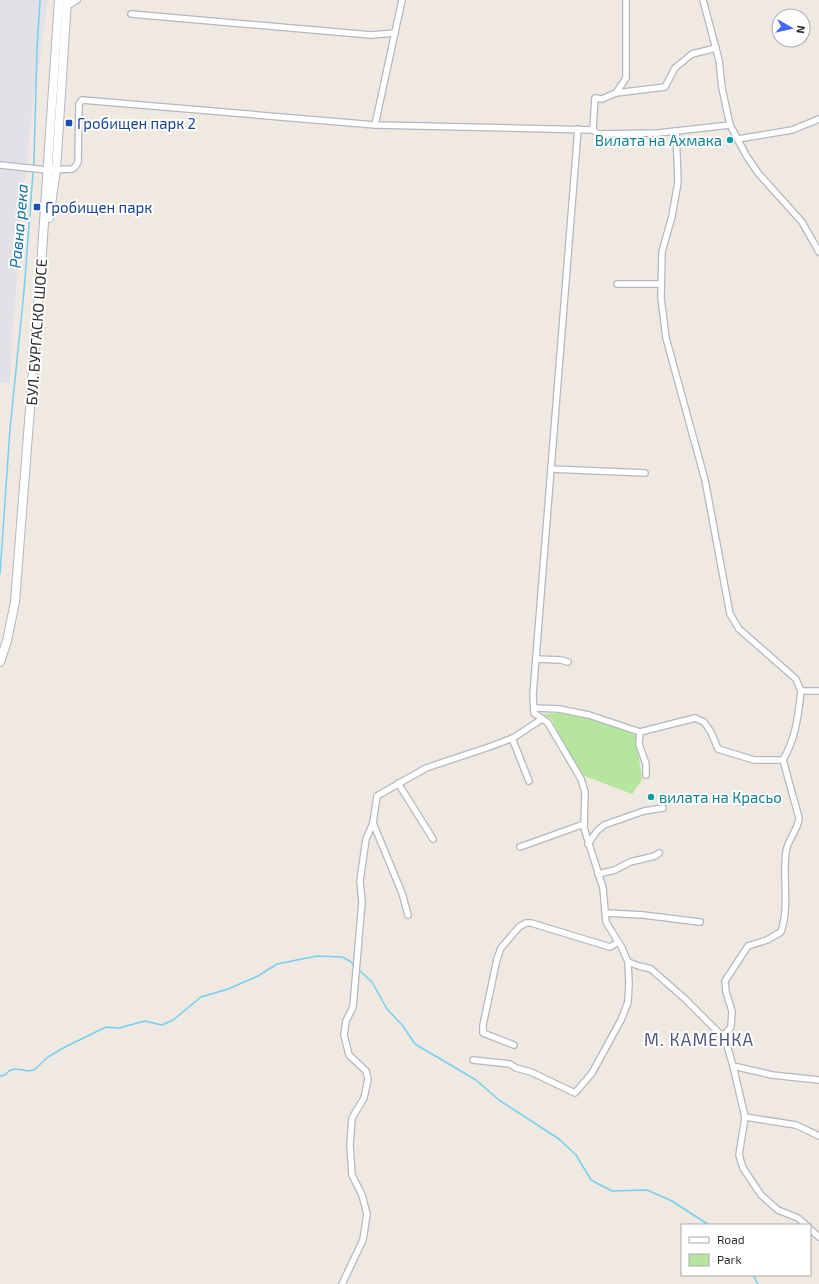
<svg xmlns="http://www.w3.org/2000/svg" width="819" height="1284" viewBox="0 0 819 1284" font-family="'Exo 2',sans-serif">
  <rect width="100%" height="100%" fill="#efe9e1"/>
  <polygon fill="#e3e1e8" points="0,0 48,0 31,119 13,323 10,383 0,382"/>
  <polygon fill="#b6e59e" points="559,713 587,718 636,735 642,780 632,794 582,775 560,738 552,720 543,714"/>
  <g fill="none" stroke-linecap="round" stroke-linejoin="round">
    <g stroke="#75cff0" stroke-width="1.5">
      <polyline points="0,574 10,429 24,291 34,160 37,49 40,0"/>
      <polyline points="358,969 372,982 387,1009 403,1026 415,1044 476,1080 499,1100 559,1139 576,1155 591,1180 612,1191 647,1190 672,1201 709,1225"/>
      <polyline points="0,1076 5,1075 9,1071 14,1069 23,1070 28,1071 34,1070 48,1057 65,1047 106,1027 119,1028 145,1021 162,1025 173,1020 201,997 228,989 258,976 277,964 317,956 342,957 350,961 355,966"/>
      <polyline points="753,1275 758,1284"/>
    </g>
    <defs>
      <g id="minor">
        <polyline points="66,7 77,0"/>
        <polyline points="131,14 371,35 395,33"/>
        <polyline points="616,93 665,87 675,68 692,54 716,48"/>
        <polyline points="375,125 402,0"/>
        <polyline points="730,125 746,155 758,173 802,222 819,252"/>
        <path d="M578 129 533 695 534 713 548 723 581 779 585 792 584 828 603 888 606 922 622 948 628 962 639 966 651 969 685 999 720 1034 724 1035 731 1027 732 1011 726 992 725 981 748 946 767 940 781 932C783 925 785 918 785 911 787 892 783 872 786 852 787 840 798 831 799 818L783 760C796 737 798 717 801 691"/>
        <polyline points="593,130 598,134 658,133 730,125 722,88 719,60 703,0"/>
        <polyline points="676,131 678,182 672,216 662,252 661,298 666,338 705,480 730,614 739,629 796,679 801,691 819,691"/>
        <polyline points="738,139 792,130 819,119"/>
        <polyline points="0,165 47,170 72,169 75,167 78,162 79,104 82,100 375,125 593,130 595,98 602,99 616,93 626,78 626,0"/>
        <polyline points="617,284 661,284"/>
        <polyline points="551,469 645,473"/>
        <polyline points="536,659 561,660 568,662"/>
        <polyline points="534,708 559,709 589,715 640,732 695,718 704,722 711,732 718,749 754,760 783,760"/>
        <polyline points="640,732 639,744 646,764 646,775"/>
        <polyline points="512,738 529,781"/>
        <polyline points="398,783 433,839"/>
        <polyline points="373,823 402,893 408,915"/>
        <polyline points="588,844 597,831 604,825 644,811 663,808"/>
        <polyline points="520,847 584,824"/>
        <polyline points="598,874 615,870 630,862 655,856 659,853"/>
        <polyline points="606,913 643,915 700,922"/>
        <polyline points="724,1035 733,1066 772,1075 819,1080"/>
        <polyline points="514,1045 483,1033 483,1025 497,959 501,948 519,927 526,923 531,923 610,947 618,942"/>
        <polyline points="473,1060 510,1064 516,1068 531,1072 575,1093 592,1073 621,1020 628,1002 629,984 628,962"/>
        <polyline points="733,1066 745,1117 739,1155 743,1168 761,1195 778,1210 798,1218 806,1225"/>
        <polyline points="745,1117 796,1125 819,1136"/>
        <polyline points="810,1229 819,1237"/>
        <polyline points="342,1284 363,1240 367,1214 362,1195 352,1175 350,1145 352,1118 364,1098 368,1079 366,1071 349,1055 344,1035 346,1021 353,1007 362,902 360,881 366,839 373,823 377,796 426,768 492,746 513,738 542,719"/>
      </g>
      <g id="secondary">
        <polyline points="49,218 56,170 67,0"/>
        <polyline points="0,662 7,641 15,602 41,267 59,0"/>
      </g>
    </defs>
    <use href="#minor" stroke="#b4b7c1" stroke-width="8"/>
    <use href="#secondary" stroke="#b4b7c1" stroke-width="10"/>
    <use href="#minor" stroke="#fff" stroke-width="5.5"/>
    <use href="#secondary" stroke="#fff" stroke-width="8"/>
  </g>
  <g fill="#1a4fb4" stroke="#fff" stroke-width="1.5">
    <rect x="65" y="119" width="8" height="8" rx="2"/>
    <rect x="33" y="203" width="8" height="8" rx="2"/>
  </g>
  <g fill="#0f9aa8" stroke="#fff" stroke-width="1.5">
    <circle cx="730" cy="140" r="4"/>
    <circle cx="651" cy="797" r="4"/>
  </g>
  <g text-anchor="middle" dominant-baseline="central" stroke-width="4" stroke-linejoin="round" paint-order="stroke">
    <g font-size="15" fill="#164399" stroke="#fff" text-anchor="start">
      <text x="77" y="123">Гробищен парк 2</text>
      <text x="45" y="207">Гробищен парк</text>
    </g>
    <g font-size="15" fill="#0d838f" stroke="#fff" text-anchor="end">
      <text x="722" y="140">Вилата на Ахмака</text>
      <text x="659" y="797" text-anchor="start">вилата на Красьо</text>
    </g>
    <g font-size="15" fill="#2e2e2e" stroke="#fff">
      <text transform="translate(36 332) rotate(-86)">БУЛ. БУРГАСКО ШОСЕ</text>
    </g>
    <g font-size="16" font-style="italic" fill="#0d6fa3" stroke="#fff">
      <text transform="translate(18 226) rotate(-85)">Равна река</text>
    </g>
    <g font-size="17" letter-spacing="1" fill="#4d5680" stroke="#fff">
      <text x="699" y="1039">М. КАМЕНКА</text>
    </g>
  </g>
  <rect x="681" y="1224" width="130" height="52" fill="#ffffff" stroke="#ababab"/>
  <rect x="689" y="1237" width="20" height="6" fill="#ffffff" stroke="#ababab"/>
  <text x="717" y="1244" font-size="12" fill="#2e2e2e">Road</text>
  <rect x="689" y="1254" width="20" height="12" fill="#b6e59e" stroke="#ababab"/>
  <text x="717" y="1264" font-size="12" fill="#2e2e2e">Park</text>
  <g transform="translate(791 28) rotate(98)"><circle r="19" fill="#ffffff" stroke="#ababab"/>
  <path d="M0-3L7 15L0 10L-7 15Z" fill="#4264fb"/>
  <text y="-6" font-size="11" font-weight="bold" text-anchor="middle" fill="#2e2e2e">N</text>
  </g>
</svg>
